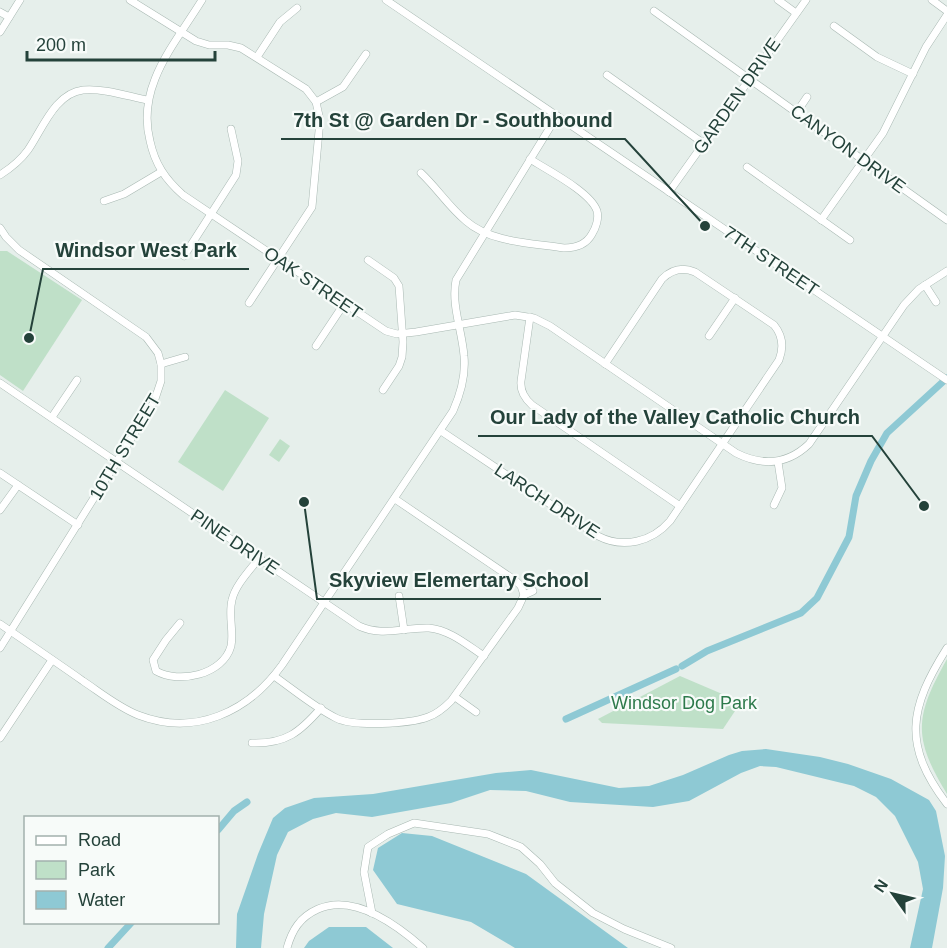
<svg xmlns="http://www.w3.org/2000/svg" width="947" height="948" viewBox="0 0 947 948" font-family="Arial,sans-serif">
  <rect width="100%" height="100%" fill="#e6efeb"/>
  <g fill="#bfe0c8">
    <polygon points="0,251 7,251 82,300 23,391 0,375"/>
    <polygon points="225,390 269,418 223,491 178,462"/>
    <polygon points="280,439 290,446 279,462 269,455"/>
    <path d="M947 659V794C912 737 915 716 947 659Z"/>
    <polygon points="680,676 741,702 723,729 602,723 598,719"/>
  </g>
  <g fill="#8ec9d4">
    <polygon points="766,749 820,757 848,764 891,779 929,800 936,811 945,856 943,888 932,948 910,948 923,889 918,862 895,816 876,797 854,786 776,767 760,766 741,773 689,801 653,807 570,802 526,791 490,790 451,803 372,817 336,813 313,819 288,832 277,855 264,914 261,948 236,948 237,914 258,854 273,818 285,808 314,798 373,794 496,773 531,770 619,788 649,786 683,775 729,755 742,751"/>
    <polygon points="402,833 432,836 526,874 628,948 515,948 471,922 397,904 373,870 378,848"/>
    <polygon points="329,927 366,927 393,948 304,948 309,941"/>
  </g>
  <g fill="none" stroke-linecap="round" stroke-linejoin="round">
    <g stroke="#8ec9d4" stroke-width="7">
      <polyline points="682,666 707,651 801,613 817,598 849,537 856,496 871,461 887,433 947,378"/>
      <polyline points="566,719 676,669"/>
      <polyline points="218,830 234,811 247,802"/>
      <polyline points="108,948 132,922"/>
    </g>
    <defs>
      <g id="minor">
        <polyline points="130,0 196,41 209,45 228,45 241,48 306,89 316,102 320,120 312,207 249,303"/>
        <path d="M202 0C175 44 136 86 150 141 155 164 165 179 183 195L386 331 397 334 416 332 515 315 534 318 550 326 736 453C762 466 787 465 809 444L904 305 919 289 947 271"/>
        <polyline points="386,0 947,380"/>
        <polyline points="778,0 796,13"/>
        <polyline points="932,0 947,11"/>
        <polyline points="654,11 947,220"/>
        <polyline points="0,12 9,17"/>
        <polyline points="834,26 877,57 913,74"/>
        <polyline points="0,32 20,0"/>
        <polyline points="257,57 280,22 297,8"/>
        <polyline points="607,75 703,143"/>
        <polyline points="316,102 343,87 366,54"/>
        <polyline points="797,112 807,97"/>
        <polyline points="747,167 850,240"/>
        <path d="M421 173C437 188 449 207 466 221 491 243 533 243 564 248 576 248 586 245 592 234 596 228 599 218 597 211 591 192 547 170 530 159"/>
        <path d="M0 175C11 168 20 161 28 150 42 130 55 93 83 90 103 88 127 96 147 100"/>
        <polyline points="669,192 806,0"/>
        <polyline points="104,201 124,194 161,172"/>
        <polyline points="821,220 883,133 926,47 947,15"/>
        <polyline points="0,228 6,237 19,250 146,337 158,353 161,364 161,381 154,402 0,648"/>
        <polyline points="184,256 236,175 238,161 231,129"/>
        <polyline points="368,260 394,278 399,286 403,342 402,357 399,366 383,390"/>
        <polyline points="925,285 936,302"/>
        <path d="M530 317 521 381C520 391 524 398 532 405L680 506"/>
        <polyline points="709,336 735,298"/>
        <polyline points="316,346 344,304"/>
        <polyline points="161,364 185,357"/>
        <path d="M0 383 359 626C383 637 404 627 429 628 450 630 467 645 484 656"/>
        <polyline points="52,417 77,380"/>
        <path d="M441 431 598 536C623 549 652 542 670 521L779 360C784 347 783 336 774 325L695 272C683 267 672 269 662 279L605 364"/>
        <polyline points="0,473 78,525"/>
        <polyline points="774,505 782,488 778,462"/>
        <polyline points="0,510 18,485"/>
        <polyline points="524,595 533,591"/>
        <polyline points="399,596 404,630"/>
        <path d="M180 623 166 640 153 660 156 671C179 684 223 675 231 646 234 631 228 615 232 600 235 585 251 569 260 557"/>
        <path d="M0 624C28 643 56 662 83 681 101 693 118 707 138 715 195 737 248 712 282 665L453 411C461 393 466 376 464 356 462 330 451 305 456 280L557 116"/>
        <path d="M947 648C909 708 902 745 947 804"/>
        <path d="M274 676C294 690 314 707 336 718 354 727 409 724 428 717 437 714 444 708 451 701L518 608 524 595 521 586 516 581 395 499"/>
        <polyline points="455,697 476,712"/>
        <polyline points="0,738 52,660"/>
        <path d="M252 743C286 744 300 732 321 708"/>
        <polyline points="372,913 364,872 368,847 388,834 414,823 488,834 521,847 540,864 555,883 593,913 624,929 671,948"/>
        <path d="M287 948C292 930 300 917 318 909 354 893 397 925 423 948"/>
      </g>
    </defs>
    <use href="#minor" stroke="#a8b8b2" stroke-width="8"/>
    <use href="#minor" stroke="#fff" stroke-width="7"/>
  </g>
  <g text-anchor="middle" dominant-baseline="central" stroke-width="4.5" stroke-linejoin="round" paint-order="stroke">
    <g font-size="18" fill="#24423a" stroke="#f7fbf9">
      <text transform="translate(737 96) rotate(-55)">GARDEN DRIVE</text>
      <text transform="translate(848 149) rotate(36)">CANYON DRIVE</text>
      <text transform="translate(771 261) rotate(34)">7TH STREET</text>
      <text transform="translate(313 283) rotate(34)">OAK STREET</text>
      <text transform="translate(125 447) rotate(-59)">10TH STREET</text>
      <text transform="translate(547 501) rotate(33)">LARCH DRIVE</text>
      <text transform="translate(235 542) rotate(34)">PINE DRIVE</text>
    </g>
    <g font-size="18" fill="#2d7a4b" stroke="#f7fbf9">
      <text x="684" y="703">Windsor Dog Park</text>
    </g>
  </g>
  <path fill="none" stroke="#24423a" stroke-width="2" d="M705 226L625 139H281M29 338L43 269H249M924 506L872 436H478M304 502L317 599H601"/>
  <g fill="#24423a" stroke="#f7fbf9" stroke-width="2">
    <circle cx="705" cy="226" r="6"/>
    <circle cx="29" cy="338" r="6"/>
    <circle cx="924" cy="506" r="6"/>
    <circle cx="304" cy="502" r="6"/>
  </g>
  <g font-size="20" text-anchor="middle" font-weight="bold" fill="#24423a" stroke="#f7fbf9" stroke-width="4.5" stroke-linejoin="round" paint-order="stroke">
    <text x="453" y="127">7th St @ Garden Dr - Southbound</text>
    <text x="146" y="257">Windsor West Park</text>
    <text x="675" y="424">Our Lady of the Valley Catholic Church</text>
    <text x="459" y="587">Skyview Elemertary School</text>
  </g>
  <rect x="24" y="816" width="195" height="108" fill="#f7fbf9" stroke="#a3b1ad" stroke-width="1.5"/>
  <rect x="36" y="836" width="30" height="9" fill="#ffffff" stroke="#a3b1ad" stroke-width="1.5"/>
  <text x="78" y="846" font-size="18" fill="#24423a">Road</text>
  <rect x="36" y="861" width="30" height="18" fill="#bfe0c8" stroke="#a3b1ad" stroke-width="1.5"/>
  <text x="78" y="876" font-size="18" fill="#24423a">Park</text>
  <rect x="36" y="891" width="30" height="18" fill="#8ec9d4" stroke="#a3b1ad" stroke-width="1.5"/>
  <text x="78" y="906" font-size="18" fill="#24423a">Water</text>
  <g transform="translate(893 894) rotate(304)" stroke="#f7fbf9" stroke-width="4.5" paint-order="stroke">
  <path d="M0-4.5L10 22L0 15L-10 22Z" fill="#24423a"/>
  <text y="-9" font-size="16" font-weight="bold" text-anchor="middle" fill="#24423a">N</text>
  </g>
  <path d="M27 51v9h188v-9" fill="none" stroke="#24423a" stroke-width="3"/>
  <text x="36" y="51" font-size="18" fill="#24423a" stroke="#f7fbf9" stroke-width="4.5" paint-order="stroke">200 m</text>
</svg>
